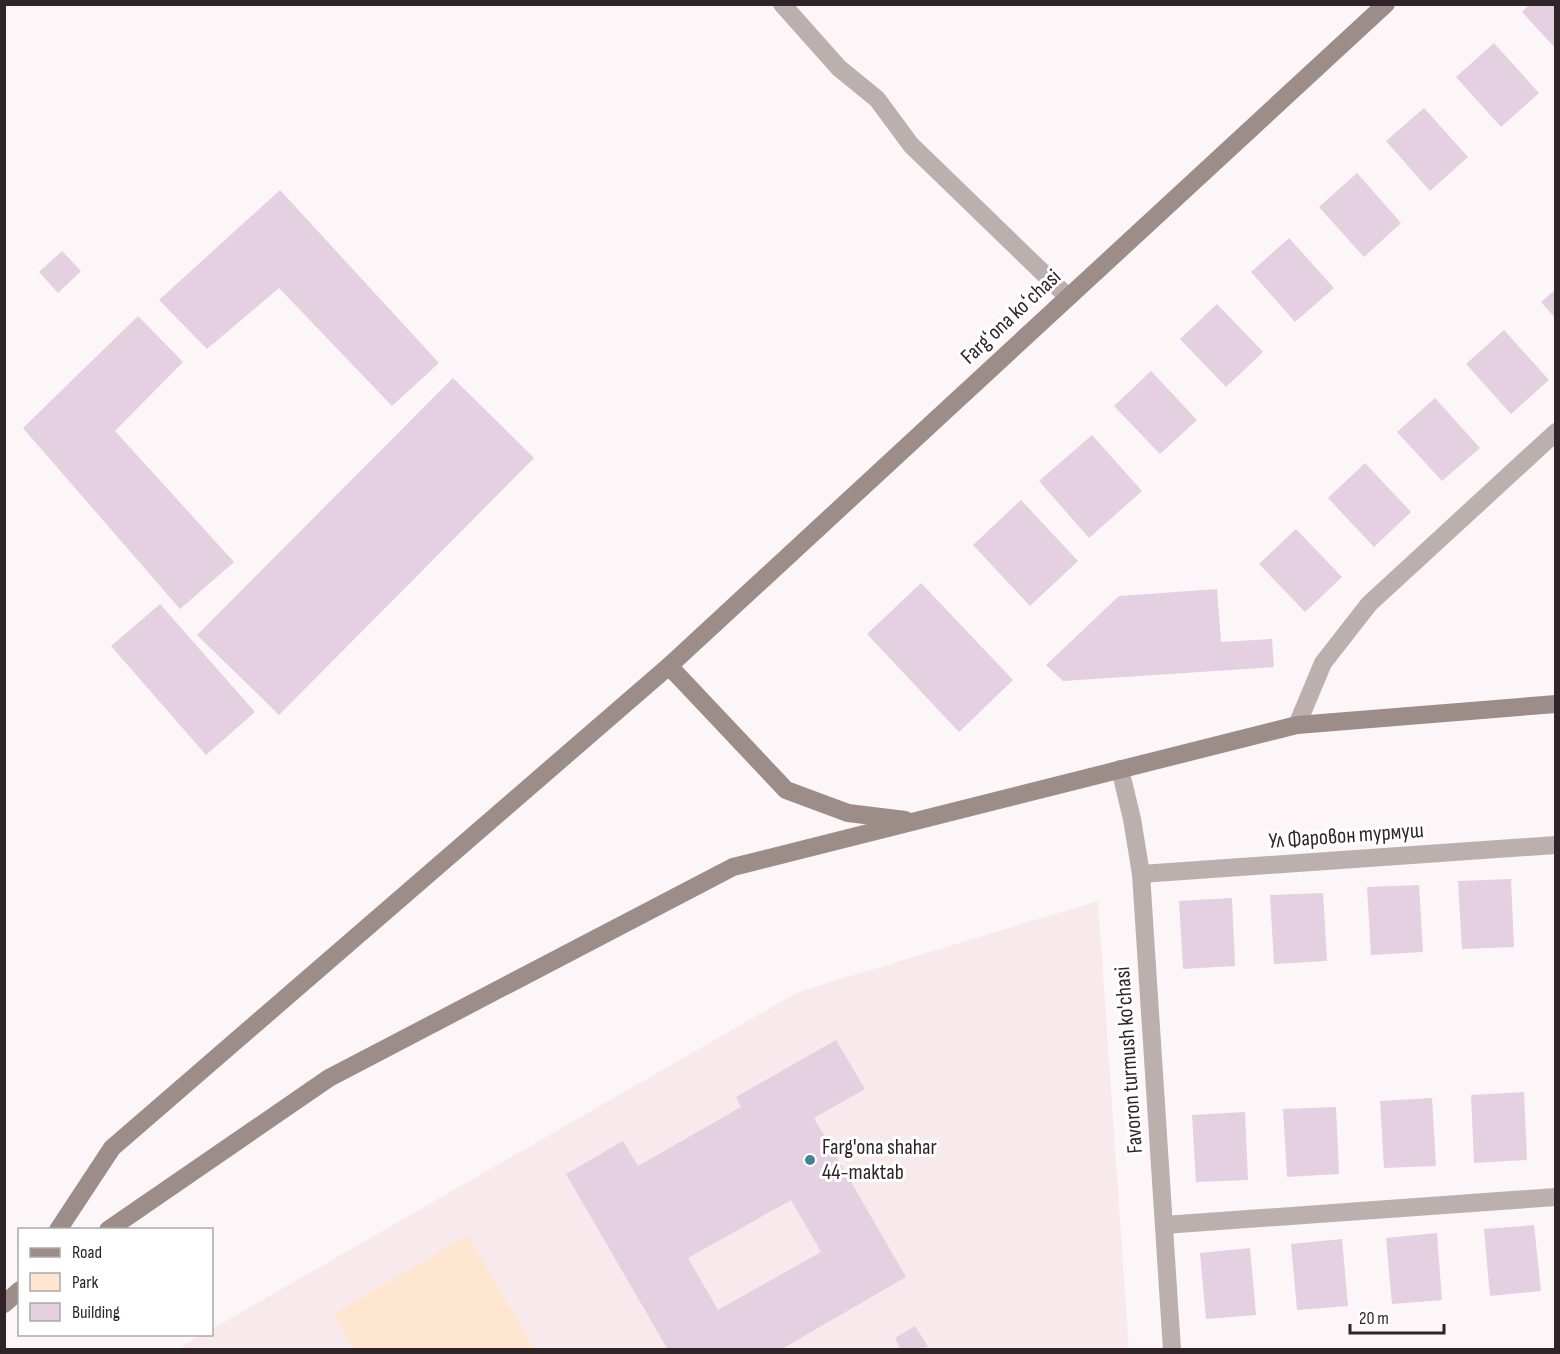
<svg xmlns="http://www.w3.org/2000/svg" width="1560" height="1354" viewBox="0 0 1560 1354" font-family="'Sofia Sans Condensed',sans-serif">
  <rect width="100%" height="100%" fill="#fcf6f8"/>
  <polygon fill="#f8e9ec" points="1098,901 1129,1349 185,1350 182,1346 201,1335 212,1334 212,1329 798,992"/>
  <polygon fill="#fee6d1" points="468,1235 535,1349 354,1349 333,1314"/>
  <g fill="#e4d0e0" fill-rule="evenodd">
    <polygon points="1530,4 1556,4 1556,49 1522,12"/>
    <polygon points="1494,43 1539,93 1501,127 1456,77"/>
    <polygon points="1424,108 1468,157 1430,191 1386,141"/>
    <polygon points="1357,173 1401,223 1364,257 1319,207"/>
    <polygon points="280,190 439,363 392,406 279,288 207,349 159,300"/>
    <polygon points="1289,238 1334,288 1295,322 1251,272"/>
    <polygon points="62,251 81,271 58,293 39,272"/>
    <polygon points="1556,289 1556,319 1541,302"/>
    <polygon points="1217,304 1263,352 1226,387 1180,339"/>
    <polygon points="138,316 183,362 115,431 234,562 180,609 23,428"/>
    <polygon points="1504,330 1549,380 1511,414 1466,364"/>
    <polygon points="1151,371 1197,420 1160,454 1114,406"/>
    <polygon points="453,378 534,458 279,715 197,635"/>
    <polygon points="1435,398 1480,448 1442,481 1397,432"/>
    <polygon points="1092,435 1142,491 1089,538 1039,481"/>
    <polygon points="1365,463 1411,512 1374,547 1328,498"/>
    <polygon points="1021,500 1078,561 1030,606 973,545"/>
    <polygon points="1296,529 1342,577 1305,612 1259,564"/>
    <polygon points="921,583 1013,680 959,732 867,634"/>
    <polygon points="1217,589 1221,642 1272,639 1274,667 1063,681 1046,665 1119,596"/>
    <polygon points="160,604 255,712 206,755 111,646"/>
    <polygon points="1511,879 1514,947 1462,949 1458,881"/>
    <polygon points="1419,885 1423,952 1371,955 1367,887"/>
    <polygon points="1323,893 1327,961 1274,964 1270,895"/>
    <polygon points="1232,898 1235,966 1183,969 1179,901"/>
    <path d="M836 1040 865 1089 814 1118 906 1277 780 1350H668L566 1174 623 1141 638 1166 741 1107 736 1097ZM791 1200 821 1252 718 1310 688 1258Z"/>
    <polygon points="1524,1092 1527,1160 1474,1163 1471,1095"/>
    <polygon points="1432,1098 1436,1166 1384,1168 1380,1101"/>
    <polygon points="1336,1107 1339,1174 1287,1177 1283,1109"/>
    <polygon points="1245,1112 1248,1180 1196,1182 1192,1115"/>
    <polygon points="1534,1225 1541,1291 1490,1296 1484,1229"/>
    <polygon points="1437,1233 1442,1300 1392,1304 1386,1238"/>
    <polygon points="1342,1239 1348,1306 1297,1310 1291,1244"/>
    <polygon points="1250,1248 1256,1315 1206,1319 1200,1253"/>
    <polygon points="915,1326 928,1347 901,1350 895,1338"/>
  </g>
  <g fill="none" stroke-linecap="round" stroke-linejoin="round">
    <g stroke="#bbb0ad" stroke-width="18">
      <polyline points="782,4 839,68 877,99 911,145 1068,297"/>
      <polyline points="1297,725 1323,663 1369,604 1556,432"/>
      <polyline points="1120,769 1132,819 1141,874 1172,1350"/>
      <polyline points="1141,874 1556,845"/>
      <polyline points="1164,1225 1556,1197"/>
    </g>
    <g stroke="#9d8d89" stroke-width="18">
      <polyline points="669,666 786,790 848,813 905,820"/>
      <polyline points="58,1230 112,1148 669,666 1386,4"/>
      <polyline points="108,1230 329,1078 733,867 1297,725 1556,704"/>
      <polyline points="4,1304 20,1290"/>
    </g>
  </g>
  <circle fill="#418593" stroke="#fff" stroke-width="2" cx="810" cy="1160" r="6"/>
  <g text-anchor="middle" dominant-baseline="central" stroke-width="6" stroke-linejoin="round" paint-order="stroke">
    <g font-size="22" fill="#2f2528" stroke="#fff">
      <text transform="translate(1011 317) rotate(-43)">Fargʻona koʻchasi</text>
      <text transform="translate(1346 836) rotate(-4)">Ул Фаровон турмуш</text>
      <text transform="translate(1129 1060) rotate(-94)">Favoron turmush ko'chasi</text>
    </g>
    <g font-size="22" fill="#2f2528" stroke="#fff" text-anchor="start">
      <text x="822" y="1147">Farg'ona shahar<tspan x="822" dy="25">44-maktab</tspan></text>
    </g>
  </g>
  <rect width="1560" height="1354" fill="none" stroke="#2f2528" stroke-width="12"/>
  <rect x="18" y="1228" width="195" height="108" fill="#ffffff" stroke="#aca8a9" stroke-width="1.5"/>
  <rect x="30" y="1248" width="30" height="9" fill="#9d8d89" stroke="#aca8a9" stroke-width="1.5"/>
  <text x="72" y="1258" font-size="18" fill="#2f2528">Road</text>
  <rect x="30" y="1273" width="30" height="18" fill="#fee6d1" stroke="#aca8a9" stroke-width="1.5"/>
  <text x="72" y="1288" font-size="18" fill="#2f2528">Park</text>
  <rect x="30" y="1303" width="30" height="18" fill="#e4d0e0" stroke="#aca8a9" stroke-width="1.5"/>
  <text x="72" y="1318" font-size="18" fill="#2f2528">Building</text>
  <path d="M1350 1324v9h94v-9" fill="none" stroke="#2f2528" stroke-width="3"/>
  <text x="1359" y="1324" font-size="18" fill="#2f2528" stroke="#ffffff" stroke-width="4.5" paint-order="stroke">20 m</text>
</svg>
